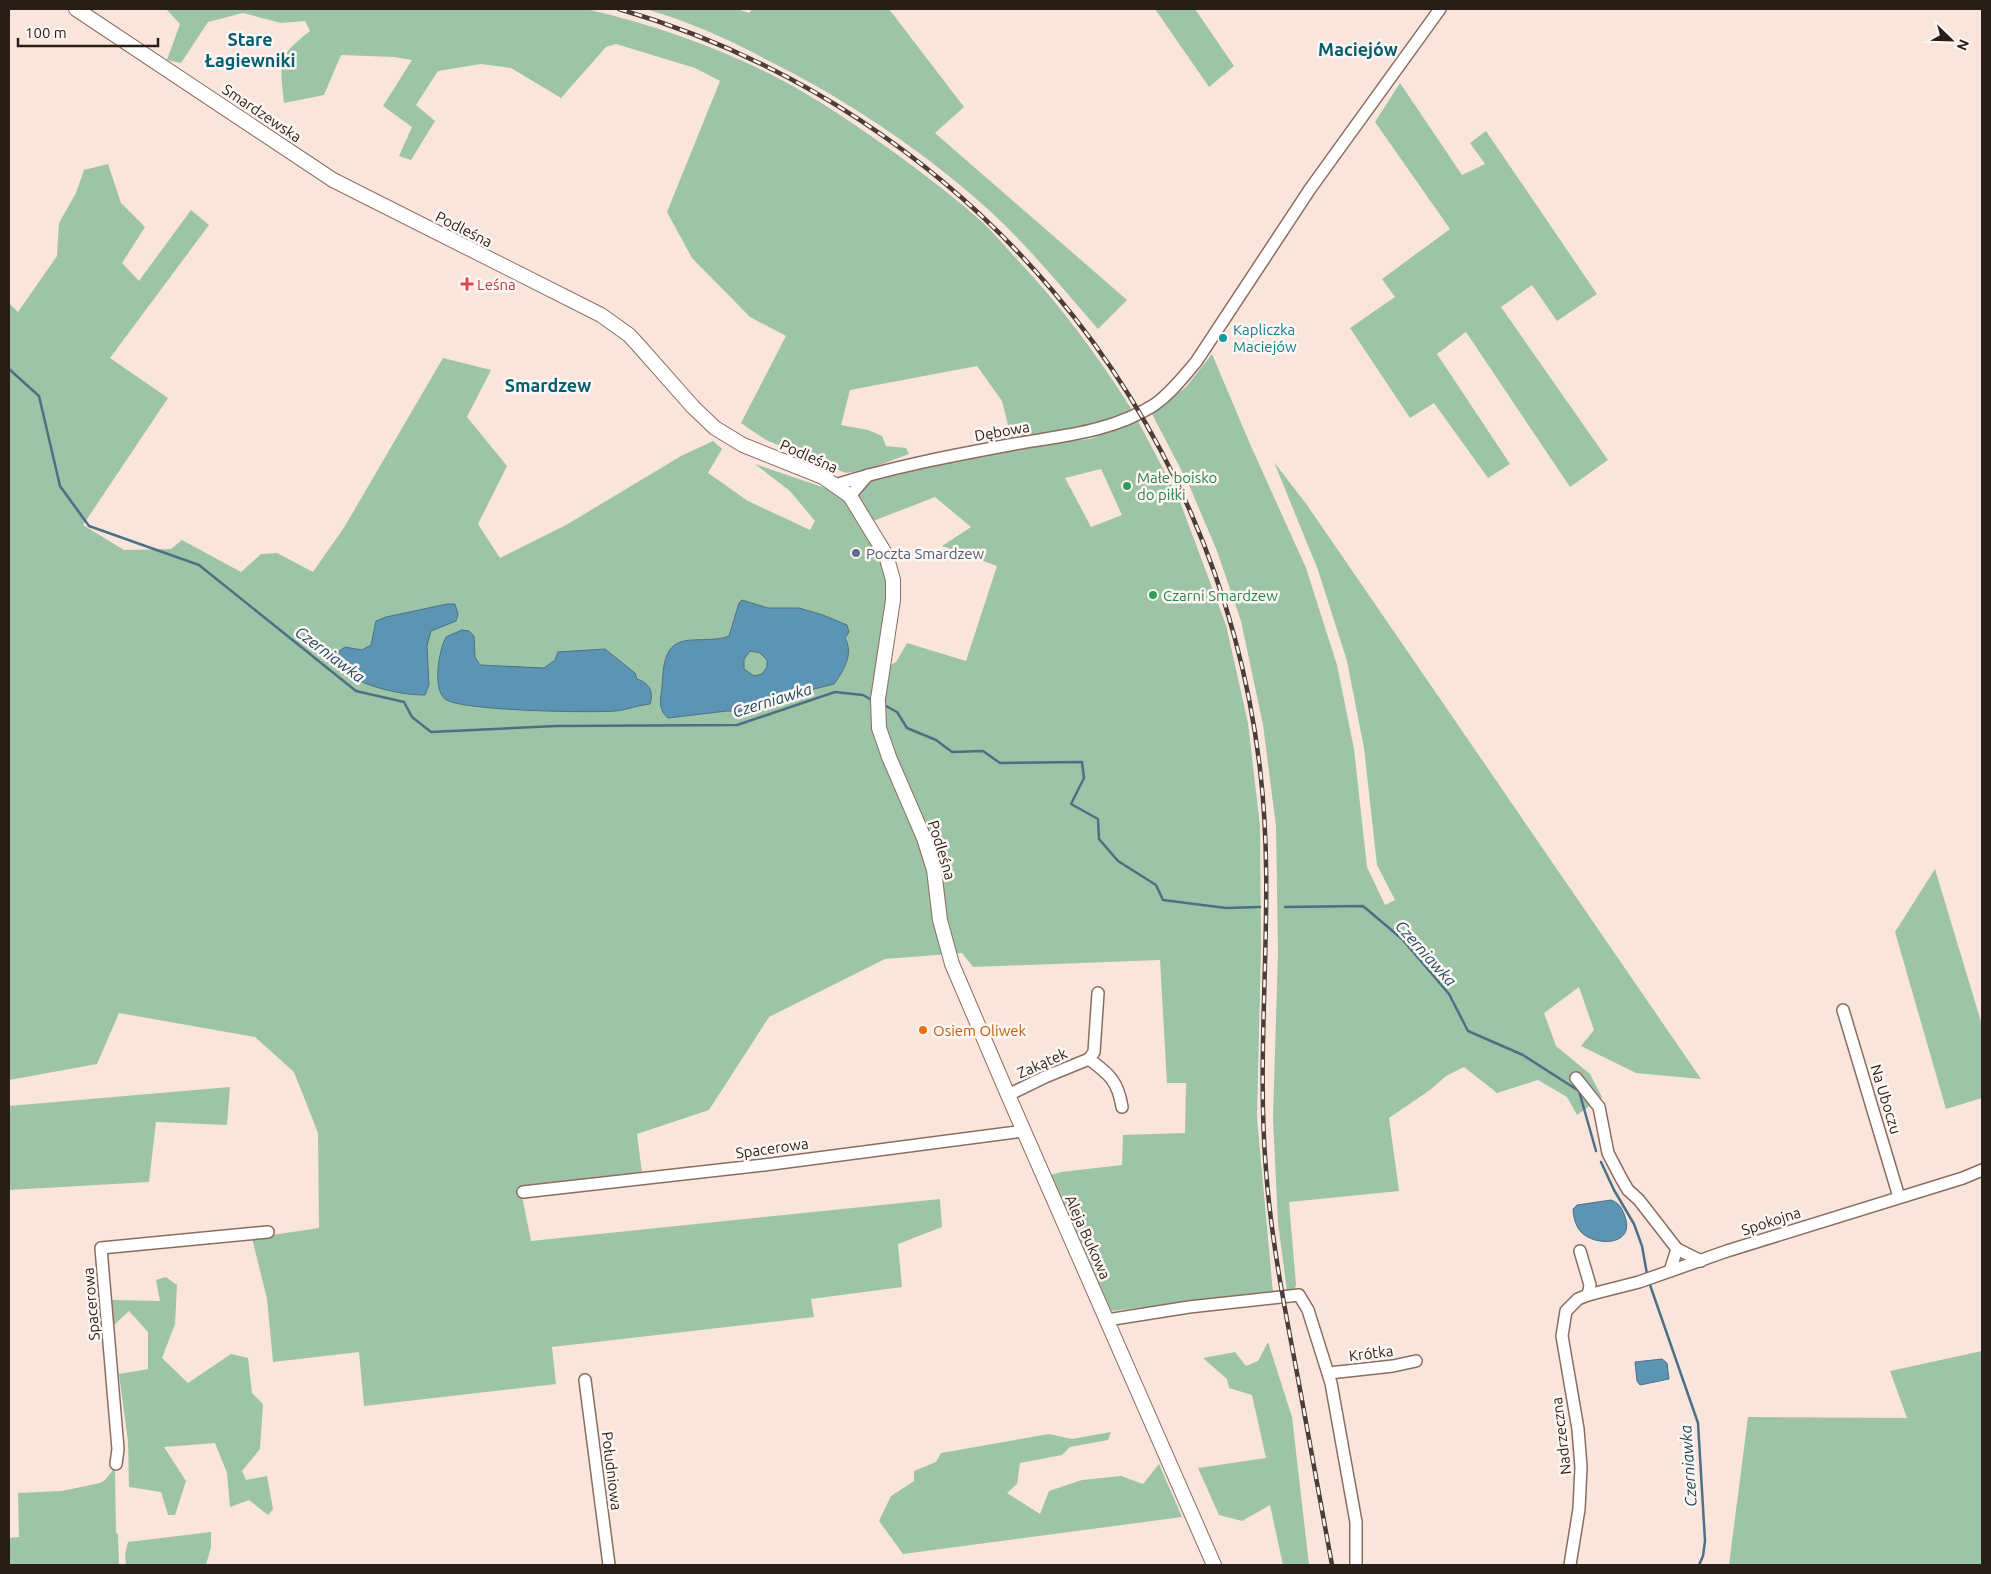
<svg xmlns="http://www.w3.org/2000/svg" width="1991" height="1574" viewBox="0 0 1991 1574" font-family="Ubuntu,sans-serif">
  <rect width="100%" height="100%" fill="#fae5dd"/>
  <g fill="#9dc4a6" fill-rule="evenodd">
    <path d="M166 9H586C651 24 715 46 774 76 817 98 856 125 895 153 925 175 954 197 981 221 992 231 1002 243 1012 254 1058 302 1097 354 1132 410 1093 428 1053 432 1011 437L1002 401 977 366 850 390 841 425 868 430 882 436 886 446 906 448 909 454 869 469 846 473 766 440 741 423 786 336 750 317 692 258 667 212 720 81 695 68 616 44 606 47 561 98 511 68 481 64 438 71 416 105 435 121 411 160 399 156 412 127 383 106 412 60 394 57 341 55 324 95 284 103C280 62 276 57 310 31L305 21 281 23 243 13 208 22 181 63 167 60 180 24Z"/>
    <path d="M645 9H737L749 13 752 9H889L964 107 935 133 1127 300 1098 329C1064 290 1029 247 991 212 926 153 852 103 773 63 732 41 689 21 645 9Z"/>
    <polygon points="1155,9 1195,9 1234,66 1209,87"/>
    <polygon points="1400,83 1462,175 1485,164 1470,143 1486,131 1597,294 1557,321 1532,285 1501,307 1608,460 1570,487 1466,332 1437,354 1510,464 1488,478 1434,403 1410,418 1350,328 1395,297 1382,279 1450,229 1375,122"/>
    <path d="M108 164 121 203 145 227 122 263 139 281 191 210 209 225 110 358 168 398 83 525 124 550 171 549 182 540 241 572 261 554 277 553 313 572 345 526 443 358 491 370 467 417 507 466 478 524 500 558 566 525 681 456 713 441 722 449 708 473 748 501 810 530 815 521 790 491 755 464 849 496 868 475 1004 446 1090 439 1138 421 1179 499 1226 625 1248 723 1260 826 1261 948 1257 1118 1273 1293 1111 1311 1051 1175 1061 1172 1122 1165 1123 1135 1185 1133 1186 1083H1167L1160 960 973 967 962 953 885 959 769 1017 709 1110 637 1134 642 1173 520 1186 531 1241 940 1199 942 1227 898 1244 902 1287 811 1299 814 1317 552 1347 556 1384 364 1406 359 1352 273 1362 267 1299 252 1238 319 1228 318 1133 294 1072 255 1037 119 1013 97 1064 9 1080V303L18 312 57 256 59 223 76 193 84 170ZM1101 469 1122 515 1091 527 1065 478ZM935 497 971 527 942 546 997 566 966 661 907 643 896 662 883 669 891 569 868 523Z"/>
    <polygon points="1212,354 1250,444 1306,568 1337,665 1354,749 1367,867 1385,905 1395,900 1377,865 1364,748 1347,661 1318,570 1274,462 1307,505 1701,1079 1636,1073 1581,1046 1594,1030 1579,987 1544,1013 1556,1046 1590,1074 1602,1097 1577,1115 1567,1097 1538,1080 1497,1093 1464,1067 1446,1076 1430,1090 1389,1118 1399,1191 1289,1202 1296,1285 1294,1291 1287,1291 1278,1223 1273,1118 1278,952 1276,826 1263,725 1241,621 1217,551 1189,485 1152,414 1186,387"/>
    <polygon points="1935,869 1982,1025 1982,1098 1946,1109 1895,932"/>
    <polygon points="230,1087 227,1125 156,1122 149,1182 9,1190 9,1106"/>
    <polygon points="166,1277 177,1285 175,1324 162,1358 188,1383 231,1354 248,1358 252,1393 263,1404 260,1449 242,1471 246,1480 267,1476 273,1509 268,1515 249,1500 230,1507 227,1473 215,1443 164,1447 186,1481 175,1515 168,1515 161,1492 129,1487 128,1441 119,1374 148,1369 148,1332 129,1311 114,1325 112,1300 160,1301 156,1280"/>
    <polygon points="1268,1342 1292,1417 1309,1565 1283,1565 1270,1505 1242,1521 1219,1515 1198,1468 1266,1458 1252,1395 1229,1388 1227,1379 1203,1358 1235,1352 1246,1366 1258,1361"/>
    <polygon points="1982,1351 1982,1565 1729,1565 1748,1417 1907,1418 1890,1371"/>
    <polygon points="1111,1432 1108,1440 1070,1447 1062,1455 1020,1463 1017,1484 1007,1493 1040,1514 1049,1491 1082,1480 1121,1476 1143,1484 1159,1464 1182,1517 903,1554 879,1521 891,1496 914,1481 914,1471 936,1462 941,1453 1049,1434 1072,1439"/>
    <polygon points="113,1470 115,1470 116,1533 118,1534 119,1565 9,1565 9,1538 19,1537 18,1493 62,1491 100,1483 105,1480"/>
    <polygon points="211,1532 211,1547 206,1565 126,1565 125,1554 128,1542"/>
  </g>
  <g fill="#5c95b3" stroke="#4d7184" fill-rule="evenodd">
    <path d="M742 600 768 608H799L823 615 847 625 849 632 845 638C854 654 844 670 834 684L782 697 751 712 727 711 668 718C657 709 661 698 662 686 663 676 663 664 667 655 677 631 707 645 729 636L739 603ZM750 651 760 653 767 660V667L762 674 754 676 744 669V659Z"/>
    <path d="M447 604H455L458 614 456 621 431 631 427 646 429 685 425 695C396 695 353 684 332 663L335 654 345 647 362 650 371 645 376 621 386 617Z"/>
    <path d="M462 630 469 631 474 636 475 657 480 665 544 668 555 660 558 652 605 649 635 673 637 679C649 683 654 691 650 704 638 705 627 710 616 711 592 713 459 711 445 699 432 688 439 650 446 637Z"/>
    <path d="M1611 1200C1619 1203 1621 1207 1624 1214 1639 1249 1588 1247 1578 1228 1575 1223 1573 1215 1573 1209L1577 1205Z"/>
    <polygon points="1662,1359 1667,1363 1669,1379 1640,1385 1637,1381 1635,1362"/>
  </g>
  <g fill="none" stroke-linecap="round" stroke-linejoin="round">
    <g stroke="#4d7184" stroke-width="2.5">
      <polyline points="9,369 39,396 60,486 89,526 199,565 356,691 404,702 412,717 431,732 556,726 737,725 835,692 863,695 870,699"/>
      <polyline points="886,706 897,712 907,728 936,740 952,752 983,751 1000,763 1082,762 1084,778 1071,804 1098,819 1099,839 1118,861 1156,885 1163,900 1226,908 1260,907"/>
      <polyline points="1285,907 1363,906 1402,939 1449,994 1468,1031 1523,1055 1579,1091 1596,1151"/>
      <polyline points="1601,1162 1614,1190 1634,1224 1642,1246 1647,1274"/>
      <polyline points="1649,1282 1698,1423 1705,1541 1703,1556 1699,1565"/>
    </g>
    <defs>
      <g id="minor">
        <path d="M835 485C892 467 950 456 1009 445 1058 436 1110 433 1154 405 1171 393 1183 377 1196 362L1310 189 1440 9"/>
        <polyline points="850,496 868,475"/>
        <polyline points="1843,1010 1899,1197"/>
        <polyline points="1089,1059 1094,1052 1098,993"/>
        <polyline points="1576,1078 1599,1107 1608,1153 1621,1178 1628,1190 1639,1200 1677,1249 1670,1271"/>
        <path d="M1008 1095 1045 1077 1089 1059C1109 1074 1118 1081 1122 1107"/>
        <polyline points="523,1192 764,1165 1024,1131"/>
        <polyline points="1677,1249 1701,1261"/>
        <polyline points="1580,1251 1590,1285 1588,1295"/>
        <polyline points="1107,1320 1189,1307 1299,1295 1308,1310 1331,1383 1356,1522 1356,1565"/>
        <polyline points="1329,1373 1393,1366 1416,1361"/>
        <polyline points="585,1380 609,1565"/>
        <polyline points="116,1464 118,1449 101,1248 268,1232"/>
        <polyline points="1570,1565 1579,1509 1581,1467 1578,1429 1562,1336 1566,1311 1578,1299 1588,1295 1639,1282 1727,1251 1963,1178 1982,1170"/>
      </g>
      <polyline id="tertiary" points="76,9 333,180 601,315 629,335 640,347 693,407 715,428 743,445 823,477 850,496 886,555 893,580 893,600 878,699 879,728 889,757 924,838 934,870 940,920 952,964 1008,1095 1214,1565"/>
    </defs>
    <use href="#minor" stroke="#8b6d60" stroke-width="14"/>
    <use href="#tertiary" stroke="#8b6d60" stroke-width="16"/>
    <use href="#minor" stroke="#fff" stroke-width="11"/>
    <use href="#tertiary" stroke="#fff" stroke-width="14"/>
    <defs>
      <path id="rail" d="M619 9C966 110 1218 410 1260 769 1276 902 1255 1036 1266 1170 1271 1238 1284 1305 1297 1373 1309 1437 1320 1501 1332 1565"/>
    </defs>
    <use href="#rail" stroke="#4a3c37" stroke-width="4.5"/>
    <use href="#rail" stroke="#fdf6f3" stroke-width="2.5" stroke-dasharray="8" stroke-linecap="butt"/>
  </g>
  <path fill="#e0444e" stroke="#fdf6f3" stroke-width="2" d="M464.5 276.5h5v5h5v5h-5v5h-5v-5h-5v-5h5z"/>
  <circle fill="#0f9aa8" stroke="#fdf6f3" stroke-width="2" cx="1223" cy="338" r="5"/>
  <g fill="#2e9e5b" stroke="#fdf6f3" stroke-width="2">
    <circle cx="1127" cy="486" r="5"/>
    <circle cx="1153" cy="595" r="5"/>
  </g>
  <circle fill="#5c6f8a" stroke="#fdf6f3" stroke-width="2" cx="856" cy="553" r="5"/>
  <circle fill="#e8710a" stroke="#fdf6f3" stroke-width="2" cx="923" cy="1030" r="5"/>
  <g text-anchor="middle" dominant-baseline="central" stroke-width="5" stroke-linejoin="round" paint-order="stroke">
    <g font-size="15" fill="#291d18" stroke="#fdf6f3">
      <text transform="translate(262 113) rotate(34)">Smardzewska</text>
      <text transform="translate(464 229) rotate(27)">Podleśna</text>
      <text transform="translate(1002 431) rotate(-10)">Dębowa</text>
      <text transform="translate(809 456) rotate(24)">Podleśna</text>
      <text transform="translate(942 850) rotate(73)">Podleśna</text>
      <text transform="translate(1042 1063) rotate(-24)">Zakątek</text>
      <text transform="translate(1886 1099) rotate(73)">Na Uboczu</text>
      <text transform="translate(772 1148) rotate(-8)">Spacerowa</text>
      <text transform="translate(1771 1221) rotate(-18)">Spokojna</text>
      <text transform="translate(1088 1237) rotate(66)">Aleja Bukowa</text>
      <text transform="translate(91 1304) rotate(-95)">Spacerowa</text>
      <text transform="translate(1371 1353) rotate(-7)">Krótka</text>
      <text transform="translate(1561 1436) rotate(-97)">Nadrzeczna</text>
      <text transform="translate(612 1471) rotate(83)">Południowa</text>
    </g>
    <g font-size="15" fill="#be3a42" stroke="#fdf6f3" text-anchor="start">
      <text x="477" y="284">Leśna</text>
    </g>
    <g font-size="15" fill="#0d838f" stroke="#fdf6f3" text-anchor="start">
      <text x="1233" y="329">Kapliczka<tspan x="1233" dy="17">Maciejów</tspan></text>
    </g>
    <g font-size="15" fill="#27864d" stroke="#fdf6f3" text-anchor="start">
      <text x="1137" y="477">Małe boisko<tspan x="1137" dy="17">do piłki</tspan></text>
      <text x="1163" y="595">Czarni Smardzew</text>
    </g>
    <g font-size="15" fill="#4e5e75" stroke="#fdf6f3" text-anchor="start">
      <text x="866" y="553">Poczta Smardzew</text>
    </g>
    <g font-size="15" fill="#c56008" stroke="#fdf6f3" text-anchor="start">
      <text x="933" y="1030">Osiem Oliwek</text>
    </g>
    <g font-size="16" font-style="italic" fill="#1c4b61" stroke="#fdf6f3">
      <text transform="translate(330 654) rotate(37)">Czerniawka</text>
      <text transform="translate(772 700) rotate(-17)">Czerniawka</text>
      <text transform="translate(1426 953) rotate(48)">Czerniawka</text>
      <text transform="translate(1688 1466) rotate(-94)">Czerniawka</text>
    </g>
    <g font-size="18" font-weight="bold" fill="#035e72" stroke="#fdf6f3">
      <text x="250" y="39">Stare<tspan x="250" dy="21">Łagiewniki</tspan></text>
      <text x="1358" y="49">Maciejów</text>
      <text x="548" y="385">Smardzew</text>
    </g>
  </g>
  <rect width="1991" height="1574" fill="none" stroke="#291d18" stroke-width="20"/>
  <g transform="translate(1951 40) rotate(113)" stroke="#fdf6f3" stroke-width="4" paint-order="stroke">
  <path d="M0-4L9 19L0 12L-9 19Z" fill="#291d18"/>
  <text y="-8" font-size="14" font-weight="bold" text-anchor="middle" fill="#291d18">N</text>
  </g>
  <path d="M18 38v8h140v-8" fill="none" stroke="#291d18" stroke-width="2.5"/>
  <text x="25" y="38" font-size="15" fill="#291d18" stroke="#fdf6f3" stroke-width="4" paint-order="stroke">100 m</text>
</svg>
